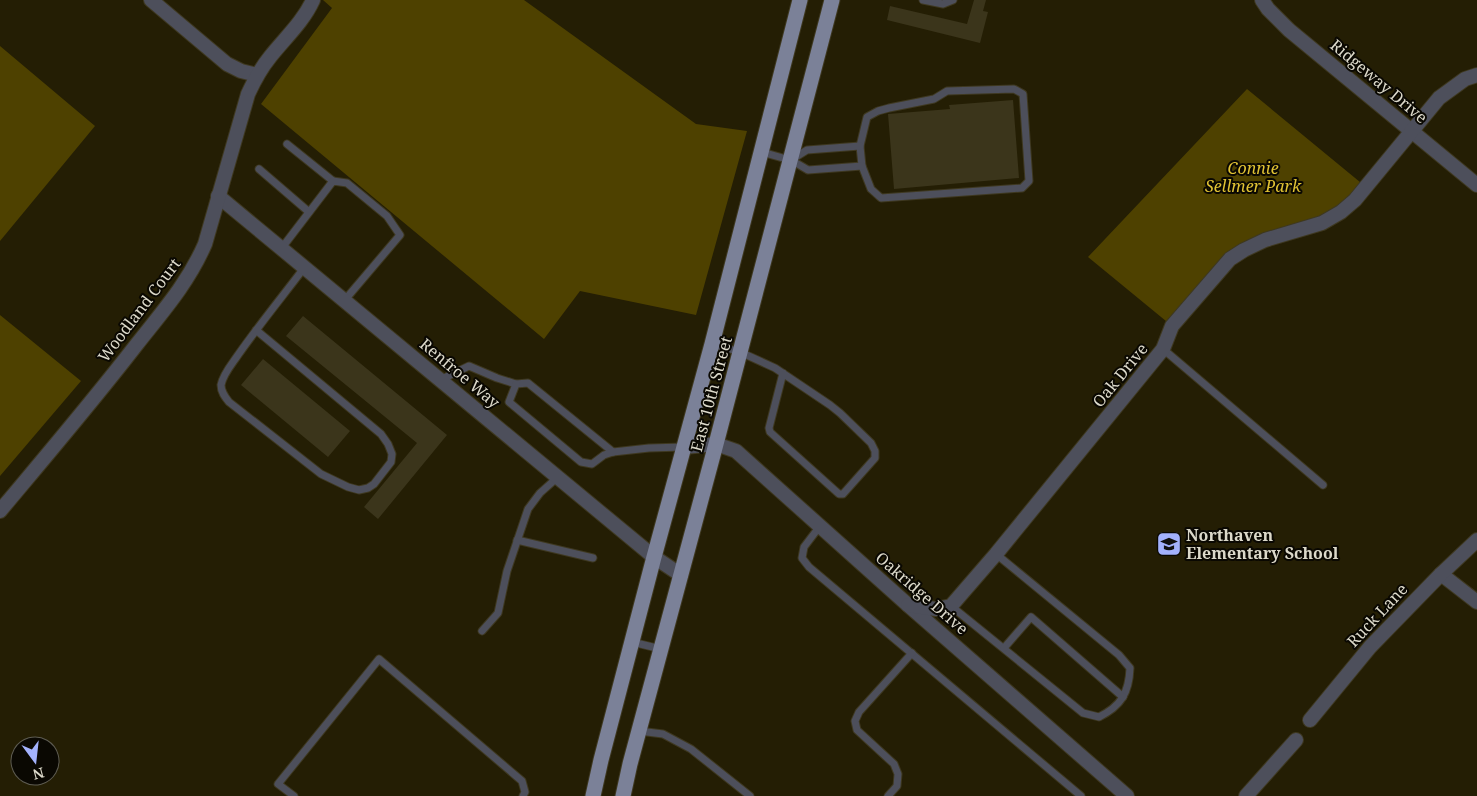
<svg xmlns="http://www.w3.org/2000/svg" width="1477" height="796" viewBox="0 0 1477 796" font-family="'Noto Serif',serif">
  <rect width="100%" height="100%" fill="#241e04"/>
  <g fill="#4e4100">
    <polygon points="323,0 524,0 696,124 747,131 696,315 580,291 544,339 261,104 332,8"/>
    <polygon points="0,46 95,126 0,241"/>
    <polygon points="1247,89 1366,187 1322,223 1264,240 1212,279 1172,326 1088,257"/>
    <polygon points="0,315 81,381 0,476"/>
  </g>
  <g fill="#3b351b">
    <polygon points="974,0 986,0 983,11 988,12 980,43 887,20 890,6 967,24"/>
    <polygon points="1013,100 1019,178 894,189 888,114 950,109 949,105"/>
    <polygon points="303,316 447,435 378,519 364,507 417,443 286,336"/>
    <polygon points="263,359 350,431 328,457 241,385"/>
  </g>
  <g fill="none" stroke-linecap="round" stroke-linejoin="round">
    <defs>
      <g id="lane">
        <polyline points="923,0 943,4 953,0"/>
        <polygon points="1014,89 1023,94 1029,181 1022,188 881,198 871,189 862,166 860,146 867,117 878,111 889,108 934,99 947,91"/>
        <polyline points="287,144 333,181"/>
        <polyline points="860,146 807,150 791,160 808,170 862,166"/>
        <polyline points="762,152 790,160"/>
        <polyline points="259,169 309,212"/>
        <polyline points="281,249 333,181 347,183 387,216 400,235 344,301"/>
        <path d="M256 330 381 434 388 444 392 454 391 462 374 484 368 488 359 490 348 487 321 474 229 402C225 397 221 392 221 385 223 374 232 364 238 355 259 325 282 297 304 268"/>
        <polyline points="712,344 740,352 775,368 830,405 840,413 871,443 875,451 875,458 843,494 839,494 770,432 769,428 783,373"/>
        <polyline points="1163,349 1323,485"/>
        <polyline points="440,380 469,366 497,378 516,384 528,383 613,452"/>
        <polyline points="516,384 509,402 581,462 592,464 604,455 613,452 649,448 683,447"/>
        <polyline points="820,526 804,547 802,558 809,567 1081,796"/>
        <polyline points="517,540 593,558"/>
        <path d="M951 606 1083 713 1099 717C1121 706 1129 693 1130 668L1119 655 996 554"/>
        <polyline points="482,631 498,613 507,571 528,509 540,493 558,477"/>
        <polyline points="632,642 661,649"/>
        <polyline points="1004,648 1031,617 1123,697"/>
        <polyline points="639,731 663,734 691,749 750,796"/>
        <polyline points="294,796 278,784 379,659 522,781 525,792 523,796"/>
        <polyline points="888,796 897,786 898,774 894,764 857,730 855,721 859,712 912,653"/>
      </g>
      <g id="street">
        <polyline points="151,0 227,64 241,71 257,75"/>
        <polyline points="1262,0 1268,9 1289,30 1477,185"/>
        <polyline points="218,196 654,557 681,575"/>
        <polyline points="684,447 716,444 736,451 908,605 1127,796"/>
        <path d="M0 511C46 456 93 401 137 344 163 311 188 283 205 244L248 94C254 81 261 68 270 57 285 38 303 22 313 0"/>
        <polyline points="1441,574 1477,602"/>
        <polyline points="908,605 936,609 951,606 996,554 1163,349 1172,326 1230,259 1244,250 1265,240 1322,223 1341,212 1355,200 1439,98 1465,79 1477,75"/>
        <polyline points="1310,720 1370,647 1441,574 1477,540"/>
        <polyline points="1246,796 1296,740"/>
      </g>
      <g id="primary">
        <polyline points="593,796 601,760 654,557 712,344 800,0"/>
        <polyline points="623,796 630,764 716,444 832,0"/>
      </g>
    </defs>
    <use href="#lane" stroke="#3e3820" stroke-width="9"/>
    <use href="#street" stroke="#3e3820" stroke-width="16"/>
    <use href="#primary" stroke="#3e3820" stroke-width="17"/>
    <use href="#lane" stroke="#4d4f5b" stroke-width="7"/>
    <use href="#street" stroke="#4d4f5b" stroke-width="14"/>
    <use href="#primary" stroke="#7b8198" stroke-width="15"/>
  </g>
  <defs>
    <symbol id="school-square" viewBox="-11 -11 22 22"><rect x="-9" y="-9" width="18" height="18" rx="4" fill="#a3b2fd" stroke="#0a0802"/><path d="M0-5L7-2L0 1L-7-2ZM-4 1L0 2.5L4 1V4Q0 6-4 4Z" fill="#111"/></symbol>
  </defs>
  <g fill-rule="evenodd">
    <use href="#school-square" x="1155" y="530" width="28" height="28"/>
  </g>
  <g text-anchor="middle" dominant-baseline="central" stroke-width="4" stroke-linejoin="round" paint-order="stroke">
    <g font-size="16" fill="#dcd9ca" stroke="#0a0802">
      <text transform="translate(1379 81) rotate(40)">Ridgeway Drive</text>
      <text transform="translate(139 310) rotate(-53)">Woodland Court</text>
      <text transform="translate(460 373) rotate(40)">Renfroe Way</text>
      <text transform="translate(1120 375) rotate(-51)">Oak Drive</text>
      <text transform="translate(711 394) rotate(-75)">East 10th Street</text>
      <text transform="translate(922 593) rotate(41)">Oakridge Drive</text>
      <text transform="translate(1377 615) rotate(-47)">Ruck Lane</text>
    </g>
    <g font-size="16" font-style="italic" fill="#e1c334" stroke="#0a0802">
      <text x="1253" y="168">Connie<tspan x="1253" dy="18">Sellmer Park</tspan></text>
    </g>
    <g font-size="16" font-weight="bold" fill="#dcd9ca" stroke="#0a0802" text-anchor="start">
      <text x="1186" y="535">Northaven<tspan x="1186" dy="18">Elementary School</tspan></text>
    </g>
  </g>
  <g transform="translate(35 761) rotate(165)"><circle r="24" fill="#0a0802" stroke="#5e5c52"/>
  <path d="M0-4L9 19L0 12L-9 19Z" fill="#a3b2fd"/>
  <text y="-8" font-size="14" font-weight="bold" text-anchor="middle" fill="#dcd9ca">N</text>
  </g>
</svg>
